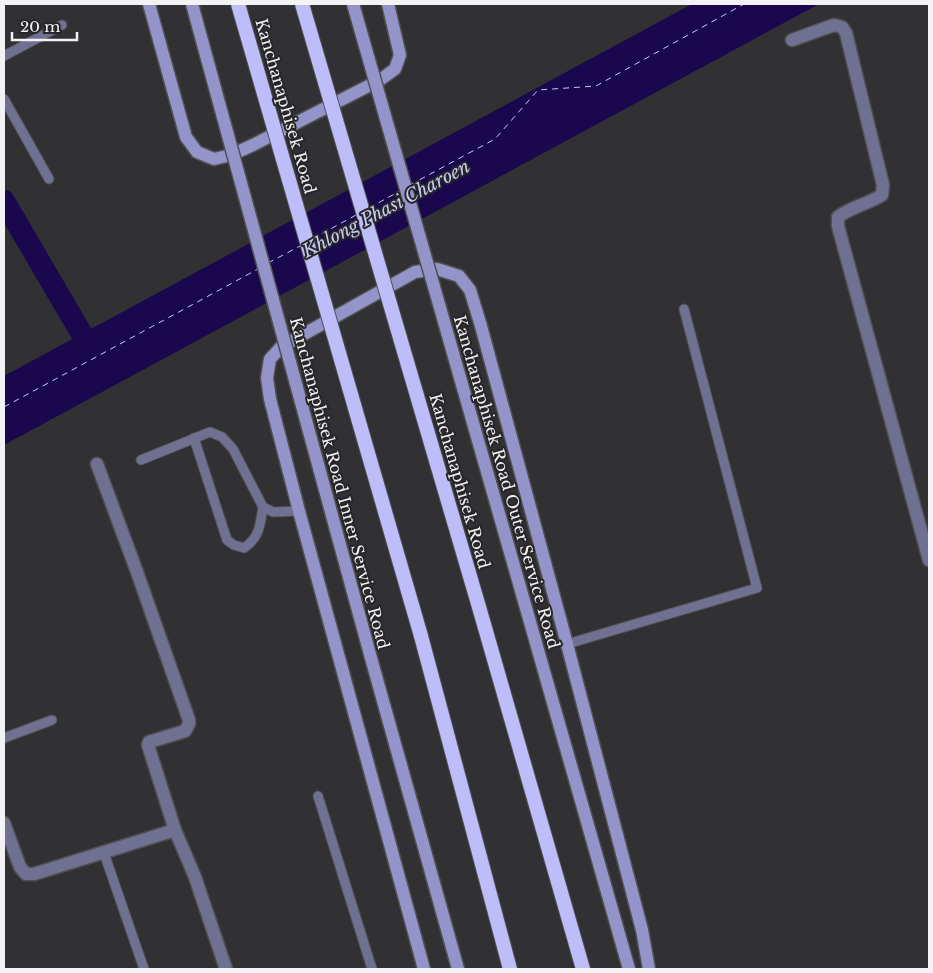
<svg xmlns="http://www.w3.org/2000/svg" width="933" height="973" viewBox="0 0 933 973" font-family="'Libre Baskerville',serif">
  <rect width="100%" height="100%" fill="#313134"/>
  <polygon fill="#1a084e" points="692,4 819,4 4,445 4,376"/>
  <g fill="none" stroke-linecap="round" stroke-linejoin="round">
    <polyline stroke="#1a084e" stroke-width="22" points="4,201 97,360"/>
    <g stroke="#c9caf4" stroke-width="1" stroke-dasharray="6 5" stroke-linecap="butt">
      <polyline points="410,185 495,139 538,90 596,86 744,4"/>
      <polyline points="369,208 400,191"/>
      <polyline points="312,239 356,215"/>
      <polyline points="268,263 302,245"/>
      <polyline points="4,407 258,269"/>
    </g>
    <defs>
      <g id="service">
        <polyline points="4,56 62,25"/>
        <polyline points="4,99 49,179"/>
        <path d="M194 438 227 540 234 545 244 548C260 537 260 525 263 507"/>
        <polyline points="141,460 210,432 222,437 233,449 263,507 273,512 299,511"/>
        <polyline points="567,644 757,588 684,309"/>
        <polyline points="4,738 52,720"/>
        <polyline points="318,796 372,969"/>
        <polyline points="104,853 144,969"/>
      </g>
      <g id="minor">
        <path d="M792 40 834 25 842 27 846 33 883 185 882 195C868 204 851 207 838 217V226L929 560"/>
        <polyline points="97,464 137,572 189,720 189,724 185,731 149,742 148,745 175,830"/>
        <polyline points="4,823 20,867 26,874 34,874 175,830 195,877 226,969"/>
      </g>
      <g id="secondary">
        <polyline points="149,4 186,137 197,152 214,159 231,155 253,145 380,80 395,69 400,55 388,4"/>
        <polyline points="522,594 629,969"/>
        <polyline points="371,658 458,969"/>
        <polyline points="424,969 299,511 270,399 267,378 270,359 281,347 415,272 437,269 459,276 470,290 481,326 567,644 642,930 649,969"/>
      </g>
      <g id="trunk">
        <polyline points="479,607 583,969"/>
        <polyline points="421,636 510,969"/>
      </g>
    </defs>
    <use href="#service" stroke="#505053" stroke-width="11"/>
    <use href="#minor" stroke="#505053" stroke-width="15"/>
    <use href="#secondary" stroke="#505053" stroke-width="15"/>
    <use href="#trunk" stroke="#505053" stroke-width="16"/>
    <use href="#service" stroke="#707092" stroke-width="9"/>
    <use href="#minor" stroke="#707092" stroke-width="12"/>
    <use href="#secondary" stroke="#9494ca" stroke-width="12"/>
    <use href="#trunk" stroke="#bdbdf9" stroke-width="14"/>
    <defs>
      <g id="secondary-bridge">
        <polyline points="192,4 371,658"/>
        <polyline points="353,4 522,594"/>
      </g>
      <g id="trunk-bridge">
        <polyline points="238,4 421,636"/>
        <polyline points="302,4 479,607"/>
      </g>
    </defs>
    <use href="#secondary-bridge" stroke="#505053" stroke-width="15" stroke-linecap="butt"/>
    <use href="#trunk-bridge" stroke="#505053" stroke-width="16" stroke-linecap="butt"/>
    <use href="#secondary-bridge" stroke="#9494ca" stroke-width="12"/>
    <use href="#trunk-bridge" stroke="#bdbdf9" stroke-width="14"/>
  </g>
  <g text-anchor="middle" dominant-baseline="central" stroke-width="4" stroke-linejoin="round" paint-order="stroke">
    <g font-size="16" fill="#f3f3f5" stroke="#27272a">
      <text transform="translate(286 106) rotate(74)">Kanchanaphisek Road</text>
      <text transform="translate(460 481) rotate(74)">Kanchanaphisek Road</text>
      <text transform="translate(507 482) rotate(74)">Kanchanaphisek Road Outer Service Road</text>
      <text transform="translate(340 483) rotate(75)">Kanchanaphisek Road Inner Service Road</text>
    </g>
    <g font-size="18" font-style="italic" fill="#c9caf4" stroke="#27272a">
      <text transform="translate(386 209) rotate(-28)">Khlong Phasi Charoen</text>
    </g>
  </g>
  <rect width="933" height="973" fill="none" stroke="#f3f3f5" stroke-width="10"/>
  <path d="M12 32v8h65v-8" fill="none" stroke="#f3f3f5" stroke-width="2.5"/>
  <text x="20" y="32" font-size="15" fill="#f3f3f5" stroke="#27272a" stroke-width="4" paint-order="stroke">20 m</text>
</svg>
